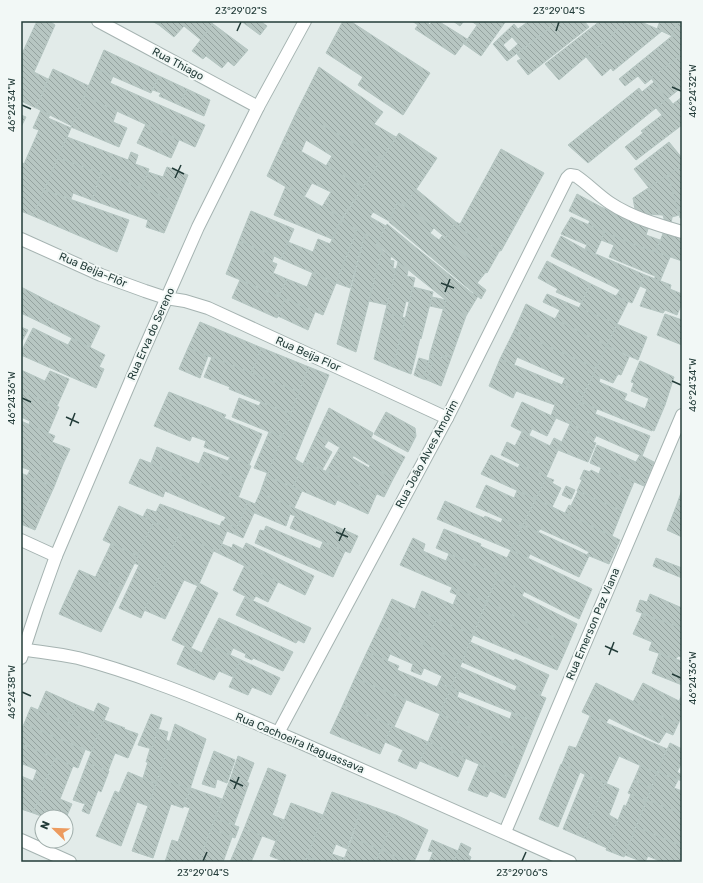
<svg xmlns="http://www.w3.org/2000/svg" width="703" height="883" viewBox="0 0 703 883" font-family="Rubik,sans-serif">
  <defs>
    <pattern id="building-back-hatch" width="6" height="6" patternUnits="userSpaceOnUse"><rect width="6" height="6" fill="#b7c6c2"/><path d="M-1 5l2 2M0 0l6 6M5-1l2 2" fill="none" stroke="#94a29f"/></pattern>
  </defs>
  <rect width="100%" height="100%" fill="#e2ebe9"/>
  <g fill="url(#building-back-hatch)" stroke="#b4c5c1" fill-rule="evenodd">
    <polygon points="37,21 49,21 55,25 34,72 48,79 36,108 21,101 21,56"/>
    <polygon points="152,21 162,21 159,25"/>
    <polygon points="162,21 209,21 213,24 201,40 184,26 174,37 159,25"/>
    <polygon points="241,21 260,21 267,26 260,35"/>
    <polygon points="343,21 350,21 430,73 403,115 358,85 363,77 326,53"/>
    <polygon points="412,21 430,21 428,24 430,25 432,21 438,21 467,39 455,55 415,29 418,25"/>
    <polygon points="453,21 464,21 460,26"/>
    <polygon points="471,21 480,21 477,25"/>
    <polygon points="480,21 506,21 481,56 464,44"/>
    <path d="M529 21 557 22 507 61 493 44 514 24 518 29ZM512 37 518 44 509 52 503 45Z"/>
    <polygon points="558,21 584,21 589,27 528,75 517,61 521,59 517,54"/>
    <polygon points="600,21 628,21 559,80 545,64"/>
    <polygon points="628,21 639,21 662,31 613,71 611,68 602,76 586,57"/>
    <polygon points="660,21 680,21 679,21 672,36 657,29"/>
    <polygon points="679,21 682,22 682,40 672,36"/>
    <polygon points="213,24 248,50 234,66 228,61 222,68 206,56 203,59 192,51"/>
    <polygon points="672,36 682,40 682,54 645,84 638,76 625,86 619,79"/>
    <polygon points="104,50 159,76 151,93 96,69"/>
    <polygon points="682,54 682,87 667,99 651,78"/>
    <polygon points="319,67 383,112 374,124 396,137 382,159 297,111"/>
    <polygon points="53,69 89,86 72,126 36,108"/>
    <polygon points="96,69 113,76 110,83 205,125 195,147 84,96"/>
    <polygon points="159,76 187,89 179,105 159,96 161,93 153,90"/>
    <polygon points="654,82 667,99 588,163 568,145 639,88 642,92"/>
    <polygon points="187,89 210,100 204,116 179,105"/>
    <polygon points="84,96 117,111 113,122 127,128 119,147 71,127"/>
    <polygon points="682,97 682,125 636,160 625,147 643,133 641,131 662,115 656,108 668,98 673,104"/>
    <polygon points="41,110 50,115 48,118 71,128 33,216 21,211 21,162 24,164 39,130 33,128"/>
    <polygon points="297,111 382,159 363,187 326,166 332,156 306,140 301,152 283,141"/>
    <polygon points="21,115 26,117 21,127"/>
    <polygon points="146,124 179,140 171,158 137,143"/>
    <polygon points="399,133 437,158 405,206 398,202 389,221 373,212 370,217 386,226 378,241 341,221"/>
    <polygon points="67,137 128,160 131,152 138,155 135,164 149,169 142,188 58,158"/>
    <polygon points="283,141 363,187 342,218 322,207 331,192 312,183 304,197 267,176"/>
    <polygon points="669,142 682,158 682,166 649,188 634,169"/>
    <polygon points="501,149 544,173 501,251 458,228"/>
    <polygon points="58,158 101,173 92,200 73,193 71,199 44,190"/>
    <polygon points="682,166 682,218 680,218 668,175"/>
    <polygon points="167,167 188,175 177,202 142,188 148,172 163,177"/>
    <polygon points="101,173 177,202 164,233 146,227 148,220 92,200"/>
    <polygon points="668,175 679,215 672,217 671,224 665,222 663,215 645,214 637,211 635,209 633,198"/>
    <polygon points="286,186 342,218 332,239 274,215"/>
    <polygon points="416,189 456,222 446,238 417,214 405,206"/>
    <polygon points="44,190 129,220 117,252 33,216"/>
    <polygon points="577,194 601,207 649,226 646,235 660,240 656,252 630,243 588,225 590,221 569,211"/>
    <polygon points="398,202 417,214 434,228 430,233 439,240 442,236 486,272 477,283 486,290 481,299 389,222"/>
    <polygon points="251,211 294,229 281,259 239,241"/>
    <polygon points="571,217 605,232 595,254 585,249 587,245 561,234"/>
    <polygon points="341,221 357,230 336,283 281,259 288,242 313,252 318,239 330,244"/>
    <polygon points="456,222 460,224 458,228 500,250 487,273 446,238"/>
    <polygon points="387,224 473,294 474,292 478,296 466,316 376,244"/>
    <polygon points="357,230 365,234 350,288 336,283"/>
    <polygon points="664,231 682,237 682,261 656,252"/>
    <polygon points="605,232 630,243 670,257 660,281 655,279 655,276 609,257 614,245 601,240"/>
    <polygon points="365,234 378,241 376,244 382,250 356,352 337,344"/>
    <polygon points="561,236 584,249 645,275 632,303 616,296 620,290 551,256"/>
    <polygon points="239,241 274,256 272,262 277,264 273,273 287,279 279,296 226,274"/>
    <polygon points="382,250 391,257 390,260 394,261 393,268 397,269 387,305 369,301"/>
    <polygon points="547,261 591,284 581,303 556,292 558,289 538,278"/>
    <polygon points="398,262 408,270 407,276 415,278 409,302 406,301 402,318 385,313"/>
    <polygon points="313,272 336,283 323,315 279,296 287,279 307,287"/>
    <polygon points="645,275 671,285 670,289 682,294 682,303 677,315 665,310 663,313 640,306 647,289 640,286"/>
    <polygon points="240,280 285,299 277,318 232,298"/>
    <polygon points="591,284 628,302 617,324 579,308"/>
    <polygon points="21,287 54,304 46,325 21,313"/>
    <polygon points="413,287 433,292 421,339 420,338 411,374 393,367"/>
    <polygon points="547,294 617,324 607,346 555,319 560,310 543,302"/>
    <polygon points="432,297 446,300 444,309 430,306"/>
    <polygon points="285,299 315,312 308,330 278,316"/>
    <polygon points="446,300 466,316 451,358 443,355 442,358 430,354"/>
    <polygon points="54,304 100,326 90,347 46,325"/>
    <polygon points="526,304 607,346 596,368 514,331"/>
    <polygon points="385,313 405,318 393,367 374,359"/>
    <polygon points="665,314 682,320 682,345 657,335"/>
    <polygon points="200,322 262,348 251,373 188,348"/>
    <polygon points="617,324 647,337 638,360 607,346"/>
    <polygon points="21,327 28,330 21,343"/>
    <polygon points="33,328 68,345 72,338 105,355 99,367 104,369 96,388 21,355 21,352"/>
    <polygon points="514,331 596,368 584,394 562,385 565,378 517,357 514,365 500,359"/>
    <polygon points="607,346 629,357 621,375 618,374 613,383 593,375"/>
    <polygon points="188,348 208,356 200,378 179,369"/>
    <polygon points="262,348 309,367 299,392 251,373"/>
    <polygon points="430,354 442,358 443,355 451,358 441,386 427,380 433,362 429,361"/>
    <polygon points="212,357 299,392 291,414 229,389 230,387 204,377"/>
    <polygon points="419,358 429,361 423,379 414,375"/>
    <polygon points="500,359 584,394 570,424 551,416 555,405 516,391 513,398 489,386"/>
    <polygon points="429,361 433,362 427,380 423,379"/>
    <polygon points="640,361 674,377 665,405 631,391 634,383 631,382"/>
    <polygon points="309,367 329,375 295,459 303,464 293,487 266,476"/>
    <polygon points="21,370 45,381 50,371 69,379 57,406 21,391"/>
    <polygon points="593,375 600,378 599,382 627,394 624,400 645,409 649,398 665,405 654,431 652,430 652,431 580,402"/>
    <polygon points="21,391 59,407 48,433 29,425 30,421 21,417"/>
    <polygon points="169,392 226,415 224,418 262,434 249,465 204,447 206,441 192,436 190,441 154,426"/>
    <polygon points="239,398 259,406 261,402 291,414 282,437 232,417"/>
    <polygon points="522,402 556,418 547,436 532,429 529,435 511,426"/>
    <polygon points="580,402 597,409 595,414 650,436 642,456 570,424"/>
    <polygon points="329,408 373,433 371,438 405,457 393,479 317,434"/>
    <polygon points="386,412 415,428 416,436 408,452 374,434"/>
    <polygon points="21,421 55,436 52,442 70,449 63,464 21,446"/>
    <polygon points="570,424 596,436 593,442 596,443 588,462 558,450"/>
    <polygon points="269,432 282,437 268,473 254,468"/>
    <polygon points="522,432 558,450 546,477 501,455 507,442 515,446"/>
    <polygon points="317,434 328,441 324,447 332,452 322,470 304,462"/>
    <polygon points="554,438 562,442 558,450 550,446"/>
    <polygon points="597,445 636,462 640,455 654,462 644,486 590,463"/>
    <polygon points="21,446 63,464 54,487 27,476 30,470 21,467"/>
    <polygon points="157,447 244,482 238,498 151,463"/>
    <polygon points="340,447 354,455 352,458 369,468 370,465 393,479 384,497 326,471"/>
    <polygon points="204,452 228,461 230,457 251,466 244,482 199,464"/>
    <polygon points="491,455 518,468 520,464 546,477 536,499 481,474"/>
    <polygon points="140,459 248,501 237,528 223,522 226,517 165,491 163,497 129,483"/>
    <polygon points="304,462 377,493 368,514 337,500 335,505 293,487"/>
    <polygon points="601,468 634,482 622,511 577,491 582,480 580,479 584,470 590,472 591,470 599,474"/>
    <polygon points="21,473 54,487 44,509 21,499"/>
    <polygon points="266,476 302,491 294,508 260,493"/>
    <polygon points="546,477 554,480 552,483 561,488 552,507 536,499"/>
    <polygon points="486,485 514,498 517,491 536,499 522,527 476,507"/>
    <polygon points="566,486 575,490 571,499 562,495"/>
    <polygon points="682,490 682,506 677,504"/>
    <polygon points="578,491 622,511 612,536 565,513 569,505 571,506"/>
    <polygon points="260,493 358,536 350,553 290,528 295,516 290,514 286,526 245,509 248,501 255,504"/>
    <polygon points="21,499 44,509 35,530 21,524"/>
    <polygon points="536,499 620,540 609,564 587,555 589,552 578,546 540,529 538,532 523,525"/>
    <polygon points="445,501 484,518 485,516 501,523 503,518 522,527 511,550 437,519"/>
    <polygon points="160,504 220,526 222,521 237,528 234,534 227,531 218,553 143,517 147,509 156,512"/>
    <polygon points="677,504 682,506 682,537 667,530"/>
    <polygon points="119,506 154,522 138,556 103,540"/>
    <polygon points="245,509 254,513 243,538 234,534"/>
    <polygon points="154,522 179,534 141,618 119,608 139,565 134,563"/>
    <polygon points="523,525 589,556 579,577 530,554 528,558 511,550"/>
    <polygon points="266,526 320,549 323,542 345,551 333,577 255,543 260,530 264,531"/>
    <polygon points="444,529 481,544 480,546 507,558 499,575 436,548"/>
    <polygon points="179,534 214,550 198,586 184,580 165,619 144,610"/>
    <polygon points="413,538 425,544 423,551 446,561 449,554 499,575 486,602 400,565"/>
    <polygon points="246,543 314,576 305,595 218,553 222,544 232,548 233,544 243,549"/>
    <polygon points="111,544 138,556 122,589 95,578"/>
    <polygon points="511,550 592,589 579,619 497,578"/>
    <polygon points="656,558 682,568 682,578 653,566"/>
    <polygon points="245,565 278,582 268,602 256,596 253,600 233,590"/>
    <polygon points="79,570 122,589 101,632 59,614"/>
    <polygon points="497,578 524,591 522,596 577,624 568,645 487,601"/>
    <polygon points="199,583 218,593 191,648 202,653 193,671 177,664 185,646 172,640"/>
    <polygon points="452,588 486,602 473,635 415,609 422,591 453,605 457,595 450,592"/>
    <polygon points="650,594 682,608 682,628 636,611 640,600 647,602"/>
    <polygon points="245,597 311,628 304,643 298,640 296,643 236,615"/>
    <polygon points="392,599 437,619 423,644 380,625"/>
    <polygon points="487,601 568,645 557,670 473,635"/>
    <polygon points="642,614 682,628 682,657 678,656 676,659 649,650 652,642 633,634"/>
    <polygon points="219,618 293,652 283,671 253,658 252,660 245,657 246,654 233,648 230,655 206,644"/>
    <polygon points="437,619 473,635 462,662 423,644"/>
    <polygon points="380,625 462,662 451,688 439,683 442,676 424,668 421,675 411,671 413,664 390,654 387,661 367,652"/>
    <polygon points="470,642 514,661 515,659 549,675 540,696 462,662"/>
    <polygon points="206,644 241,660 233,677 219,671 214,680 193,671"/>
    <polygon points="367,652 399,666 397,670 437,687 439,683 451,688 440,714 355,678"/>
    <polygon points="659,654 682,661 682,685 652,673"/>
    <polygon points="241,660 280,678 271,695 252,687 248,695 229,687"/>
    <polygon points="460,667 515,691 517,686 546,698 536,722 451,688"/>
    <polygon points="355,678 406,700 394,727 343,705"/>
    <polygon points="596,683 678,724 673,735 666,732 659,743 609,718 606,723 582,712"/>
    <polygon points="643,683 679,701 682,695 682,716 678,724 633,702"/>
    <polygon points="451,688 459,691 457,697 510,719 512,713 536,722 524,752 440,714"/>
    <polygon points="46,691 77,705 69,723 38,710"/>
    <polygon points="98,703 109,708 98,735 69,723 77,705 94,712"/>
    <polygon points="343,705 392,726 380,754 330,733"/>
    <polygon points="31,707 98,735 92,752 24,724"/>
    <polygon points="151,714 162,718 152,749 138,745"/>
    <polygon points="440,714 524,752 513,779 428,742"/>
    <polygon points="590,716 667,749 657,773 619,756 606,784 562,764 569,746 576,748"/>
    <polygon points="104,720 125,728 124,729 138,734 128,758 115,753 108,771 87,763"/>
    <polygon points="24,724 85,750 78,768 21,744 21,730"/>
    <polygon points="175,724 206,739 190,789 158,778"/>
    <polygon points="392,726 428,742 416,769 398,761 403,750 385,742"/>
    <polygon points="158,729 168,732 166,740 170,742 156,784 143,778 148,762 146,762 150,749 152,749"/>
    <polygon points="428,742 466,758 458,777 420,761"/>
    <polygon points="670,743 682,749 682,762 677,772 682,775 682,781 657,772"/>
    <polygon points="21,744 55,758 33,813 21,809 21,776 33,781 37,770 23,764 21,769"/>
    <polygon points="214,751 235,760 227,783 217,779 215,788 202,784"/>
    <polygon points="238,756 254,763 247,782 231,777"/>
    <polygon points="55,758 73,766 60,799 72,804 66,818 66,817 44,817 33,813"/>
    <polygon points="87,763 109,771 101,792 98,790 89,814 82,811 85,804 73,800"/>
    <polygon points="479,764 513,779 505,798 490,791 487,797 468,790"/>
    <polygon points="561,764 580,772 558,827 539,819"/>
    <polygon points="640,766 657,773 651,788 634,780"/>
    <polygon points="268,768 286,775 277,800 278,800 272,815 284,820 276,841 244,829"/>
    <polygon points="128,772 156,784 148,806 137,802 121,846 96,836 115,791 119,793"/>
    <polygon points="657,772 678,780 674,788 682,791 682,814 647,800"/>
    <polygon points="585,775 605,783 584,838 563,829"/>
    <polygon points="231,777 249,783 234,825 215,819"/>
    <polygon points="158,778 190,789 183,808 171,804 153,858 132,851"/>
    <polygon points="634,780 651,788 646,801 628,793"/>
    <polygon points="605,783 619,789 609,815 618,820 607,848 584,838"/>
    <polygon points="191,788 222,799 199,862 165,862 172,840 178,842 190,808 184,806"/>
    <polygon points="332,792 363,803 347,849 336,844 332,854 344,858 343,862 321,862 307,857"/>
    <polygon points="631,794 646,801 624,857 606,850 624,805 626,806"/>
    <polygon points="647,800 682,814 682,819 681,822 682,822 682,846 636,827"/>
    <polygon points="291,803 323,815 305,862 285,862 270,856"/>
    <polygon points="363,803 396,815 381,850 352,838"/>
    <polygon points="396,815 428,830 414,862 408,862 381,850"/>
    <polygon points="215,819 239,827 235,838 211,829"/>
    <polygon points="636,827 682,846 682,862 662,862 648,856 645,862 643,862 625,855"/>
    <polygon points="211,829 232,837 223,862 199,862"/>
    <polygon points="244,829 262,836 251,862 230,862"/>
    <polygon points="352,838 381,850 376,862 343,862"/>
    <polygon points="432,840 458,851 454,862 429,862 433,852 428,851"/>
    <polygon points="461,843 471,848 468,855 471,857 469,862 454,862"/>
    <polygon points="381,850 408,862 376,862"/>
    <polygon points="307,857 321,862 305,862"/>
  </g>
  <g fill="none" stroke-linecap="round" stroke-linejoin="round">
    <defs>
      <g id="street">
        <polyline points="98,21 258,107"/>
        <polyline points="21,239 101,275 145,291 166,298 185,301 208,308 380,387 447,418"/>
        <polyline points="21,540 56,556"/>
        <path d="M21 649C40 652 59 654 78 658 105 665 132 674 159 684 215 704 269 729 324 753 406 789 488 825 570 862"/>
        <polyline points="21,658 37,609 56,556 142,354 198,227 258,107 305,21"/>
        <path d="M278 733 447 418 567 178 570 175 576 176C588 184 598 195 610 203 631 217 658 225 682 232"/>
        <polyline points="505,832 682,415"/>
        <polyline points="21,840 70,862"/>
      </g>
    </defs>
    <use href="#street" stroke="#a5b3b1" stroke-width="14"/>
    <use href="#street" stroke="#fff" stroke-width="12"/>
  </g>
  <path fill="none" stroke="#233c39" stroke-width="1.5" d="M237 31 241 22M556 31 559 22M672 87 681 91M22 105 31 109M172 168 184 174M175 178 181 165M441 283 454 288M445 292 450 279M672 381 681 385M22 398 31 402M66 417 79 423M70 426 75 413M336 532 348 537M339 541 345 528M605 646 618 652M609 655 614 642M672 674 681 678M22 692 31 696M230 780 243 786M234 789 239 777M203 861 207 852M522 861 526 852"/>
  <g text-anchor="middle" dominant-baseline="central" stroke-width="4" stroke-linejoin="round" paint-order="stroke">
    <g font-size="11" fill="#233c39" stroke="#f2f8f6">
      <text transform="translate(178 64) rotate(28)">Rua Thiago</text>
      <text transform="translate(93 270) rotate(23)">Rua Beija-Flôr</text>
      <text transform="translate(151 334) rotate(-66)">Rua Erva do Sereno</text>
      <text transform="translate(308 354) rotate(24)">Rua Beija Flor</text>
      <text transform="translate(427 454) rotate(-62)">Rua João Alves Amorim</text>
      <text transform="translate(593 624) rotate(-67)">Rua Emerson Paz Viana</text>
      <text transform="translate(300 743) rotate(23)">Rua Cachoeira Itaguassava</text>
    </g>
  </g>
  <rect width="703" height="883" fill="none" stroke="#f2f8f6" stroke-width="44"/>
  <g transform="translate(54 829) rotate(293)"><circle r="19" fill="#f2f8f6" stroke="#9fadaa"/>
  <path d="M0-3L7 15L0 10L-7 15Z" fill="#ec9b5f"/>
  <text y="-6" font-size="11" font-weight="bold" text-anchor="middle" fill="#233c39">N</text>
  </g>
  <rect x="22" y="22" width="659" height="839" fill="none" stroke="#233c39" stroke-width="1.5"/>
  <g font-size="10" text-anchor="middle" fill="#233c39">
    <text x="241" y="14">23°29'02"S</text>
    <text x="559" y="14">23°29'04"S</text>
    <text transform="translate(692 91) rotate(-90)" y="4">46°24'32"W</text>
    <text transform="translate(11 105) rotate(-90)" y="4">46°24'34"W</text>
    <text transform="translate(692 385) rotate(-90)" y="4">46°24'34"W</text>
    <text transform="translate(11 398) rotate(-90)" y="4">46°24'36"W</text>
    <text transform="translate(692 678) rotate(-90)" y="4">46°24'36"W</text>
    <text transform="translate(11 692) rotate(-90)" y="4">46°24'38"W</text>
    <text x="203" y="876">23°29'04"S</text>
    <text x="522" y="876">23°29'06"S</text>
  </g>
</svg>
